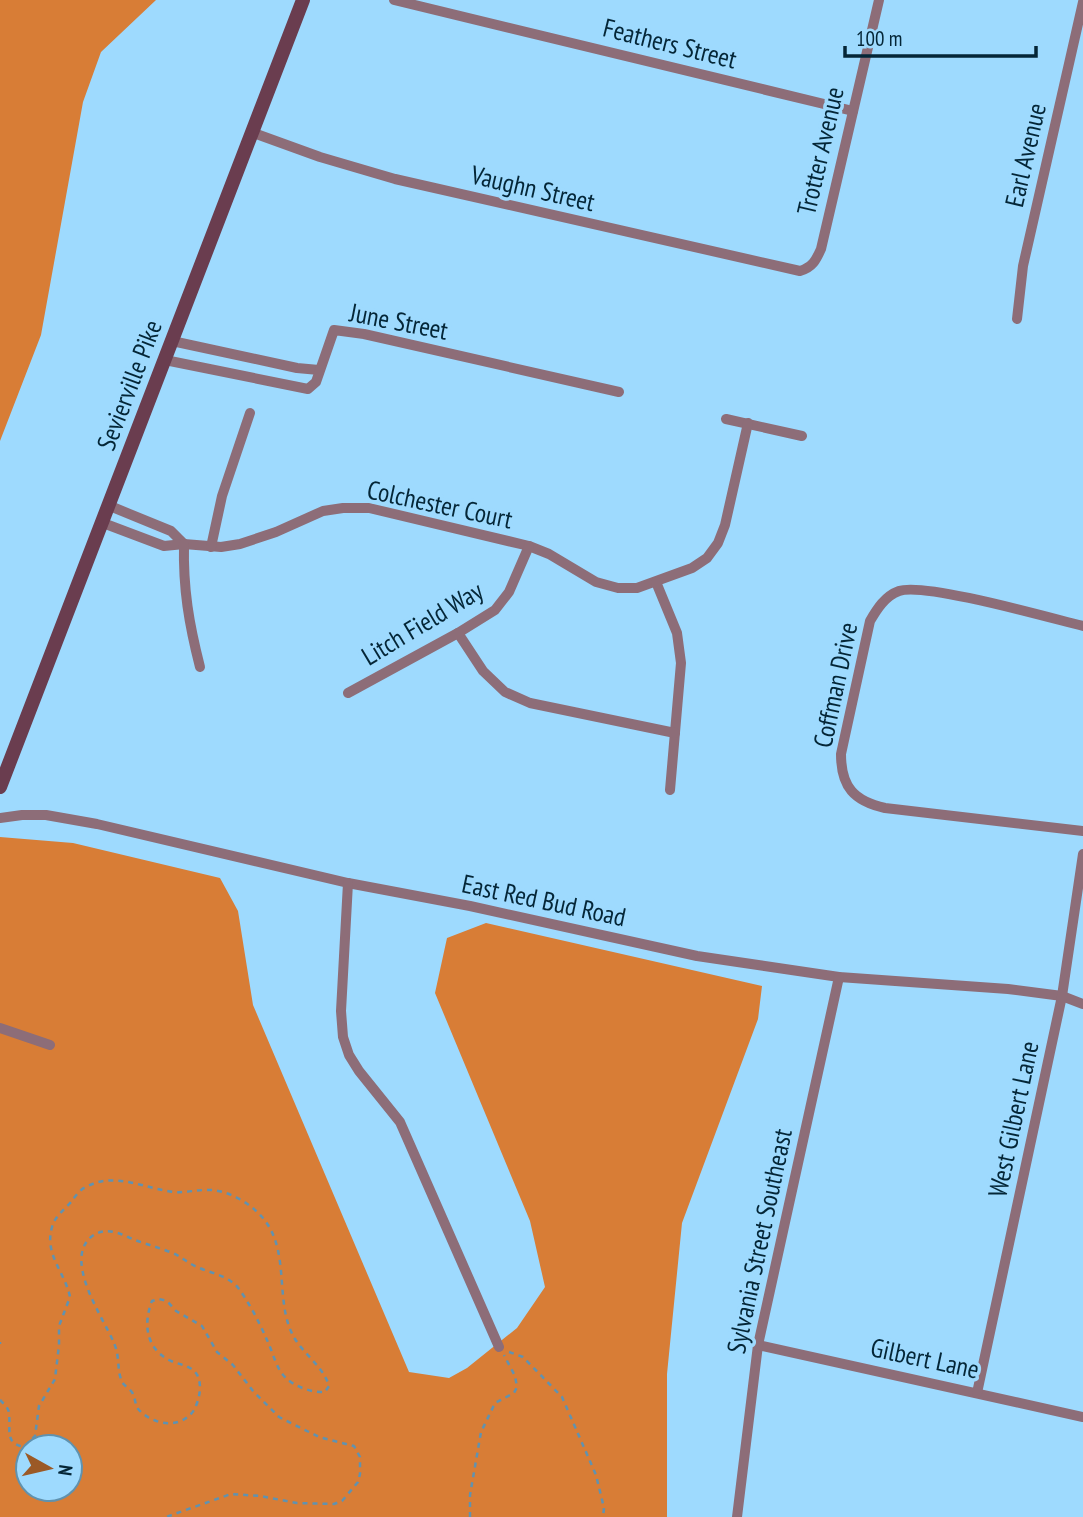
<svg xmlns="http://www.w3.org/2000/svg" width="1083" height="1517" viewBox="0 0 1083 1517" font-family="'PT Sans Narrow',sans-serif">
  <rect width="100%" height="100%" fill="#9edafe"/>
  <g fill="#d87d36" fill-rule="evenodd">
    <polygon points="0,0 156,0 101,52 83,102 41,335 0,441"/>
    <path d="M0 837 73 843 220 878 238 911 253 1005 409 1372 449 1378 467 1368 517 1328 545 1287 530 1221 435 993 447 938 486 923 762 986 758 1019 682 1223 667 1374V1517H0ZM28 1447H70V1489H28Z"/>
  </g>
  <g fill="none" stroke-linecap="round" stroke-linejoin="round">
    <g stroke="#6192af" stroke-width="2.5" stroke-dasharray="5 5" stroke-linecap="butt">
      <polyline points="0,1342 0,1344"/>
      <polyline points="509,1352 523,1357 562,1397 596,1475 604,1508 603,1517"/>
      <path d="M0 1400C4 1404 9 1408 9 1414 11 1430 4 1443 24 1447L35 1436 39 1406 55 1379 59 1345V1326L70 1297C65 1272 44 1255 52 1227 55 1216 64 1210 71 1202 75 1197 79 1190 86 1187 114 1171 146 1189 174 1192 185 1193 195 1190 206 1190 226 1189 249 1202 262 1217 292 1251 273 1303 295 1339 305 1355 324 1368 329 1386L325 1392C313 1393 295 1387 286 1378 276 1369 273 1352 267 1340 260 1324 250 1304 239 1289 229 1275 208 1273 193 1265 185 1261 179 1255 170 1252 155 1246 140 1243 126 1236 114 1231 102 1228 91 1237 63 1261 104 1319 114 1343 120 1357 117 1369 121 1379 122 1385 128 1387 131 1391 136 1397 134 1404 139 1410 153 1425 181 1430 194 1410 200 1399 204 1379 193 1370 187 1365 177 1364 169 1360 146 1348 143 1324 152 1301L159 1299 167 1301 176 1311 202 1326 217 1352 233 1365 253 1391 279 1417 319 1437 354 1446 360 1457V1474L358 1482 342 1501 334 1504 297 1503 260 1496 231 1494 166 1517"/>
      <polyline points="470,1517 470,1495 481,1432 495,1403 514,1393 517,1387 515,1376 504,1355"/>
    </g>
    <g stroke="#8d6d78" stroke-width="10">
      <polyline points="394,0 853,111"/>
      <path d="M251 132 320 157 395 179 800 271C813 267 816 260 821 249L879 0"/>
      <polyline points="1017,319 1023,266 1083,2"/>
      <polyline points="172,341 297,368 319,370"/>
      <polyline points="165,360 308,389 316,382 334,330 364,334 619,392"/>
      <polyline points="726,419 802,436"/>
      <polyline points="110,506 171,531 184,544"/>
      <polyline points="103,523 164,546 184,544 221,547 240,544 276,532 323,511 343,508 369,508 529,546 549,554 596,582 618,588 637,588 692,568 707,558 718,543 725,525 748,423"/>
      <path d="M184 544C183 589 189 624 200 667"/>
      <polyline points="211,547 222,496 250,413"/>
      <polyline points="656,582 677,633 681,663 670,790"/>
      <path d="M1083 626C1050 618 924 582 899 591 885 596 877 609 870 621L841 754C841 787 854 801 885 808L1083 831"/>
      <polyline points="458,633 483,671 505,692 530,703 675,733"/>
      <polyline points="348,693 458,633 495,610 509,592 529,546"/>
      <polyline points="0,818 22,815 46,815 97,824 348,883 470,906 697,956 839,977 1008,989 1062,996 1083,1004"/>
      <polyline points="348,883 341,1011 343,1037 349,1055 359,1071 400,1122 499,1347"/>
      <polyline points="0,1028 50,1045"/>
      <polyline points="758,1345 1083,1417"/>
      <polyline points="977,1393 1062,996 1083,854"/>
      <polyline points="737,1517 758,1345 839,977"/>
    </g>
    <polyline stroke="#6a3d4f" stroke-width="14" points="0,787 303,0"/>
  </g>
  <g text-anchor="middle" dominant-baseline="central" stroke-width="7" stroke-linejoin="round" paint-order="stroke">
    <g font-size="26" fill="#042637" stroke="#9edafe">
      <text transform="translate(670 43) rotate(14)">Feathers Street</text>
      <text transform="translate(820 151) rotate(-77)">Trotter Avenue</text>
      <text transform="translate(1025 155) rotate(-77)">Earl Avenue</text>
      <text transform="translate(533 188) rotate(13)">Vaughn Street</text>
      <text transform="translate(399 321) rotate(11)">June Street</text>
      <text transform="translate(129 385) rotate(-69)">Sevierville Pike</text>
      <text transform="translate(440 504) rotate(12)">Colchester Court</text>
      <text transform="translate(422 623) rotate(-31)">Litch Field Way</text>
      <text transform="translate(835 685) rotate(-78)">Coffman Drive</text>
      <text transform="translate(544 900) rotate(12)">East Red Bud Road</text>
      <text transform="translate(1013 1119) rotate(-78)">West Gilbert Lane</text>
      <text transform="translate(759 1241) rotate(-78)">Sylvania Street Southeast</text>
      <text transform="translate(925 1358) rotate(12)">Gilbert Lane</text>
    </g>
  </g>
  <g transform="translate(49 1468) rotate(98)"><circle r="33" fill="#9edafe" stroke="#6092ae" stroke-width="2"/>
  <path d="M0-5L12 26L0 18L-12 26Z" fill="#9b5926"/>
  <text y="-10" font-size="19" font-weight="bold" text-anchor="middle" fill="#042637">N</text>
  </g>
  <path d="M845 46v10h191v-10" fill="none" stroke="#042637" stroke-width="3.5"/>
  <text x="856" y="46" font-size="21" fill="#042637" stroke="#9edafe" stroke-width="5" paint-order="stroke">100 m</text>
</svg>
